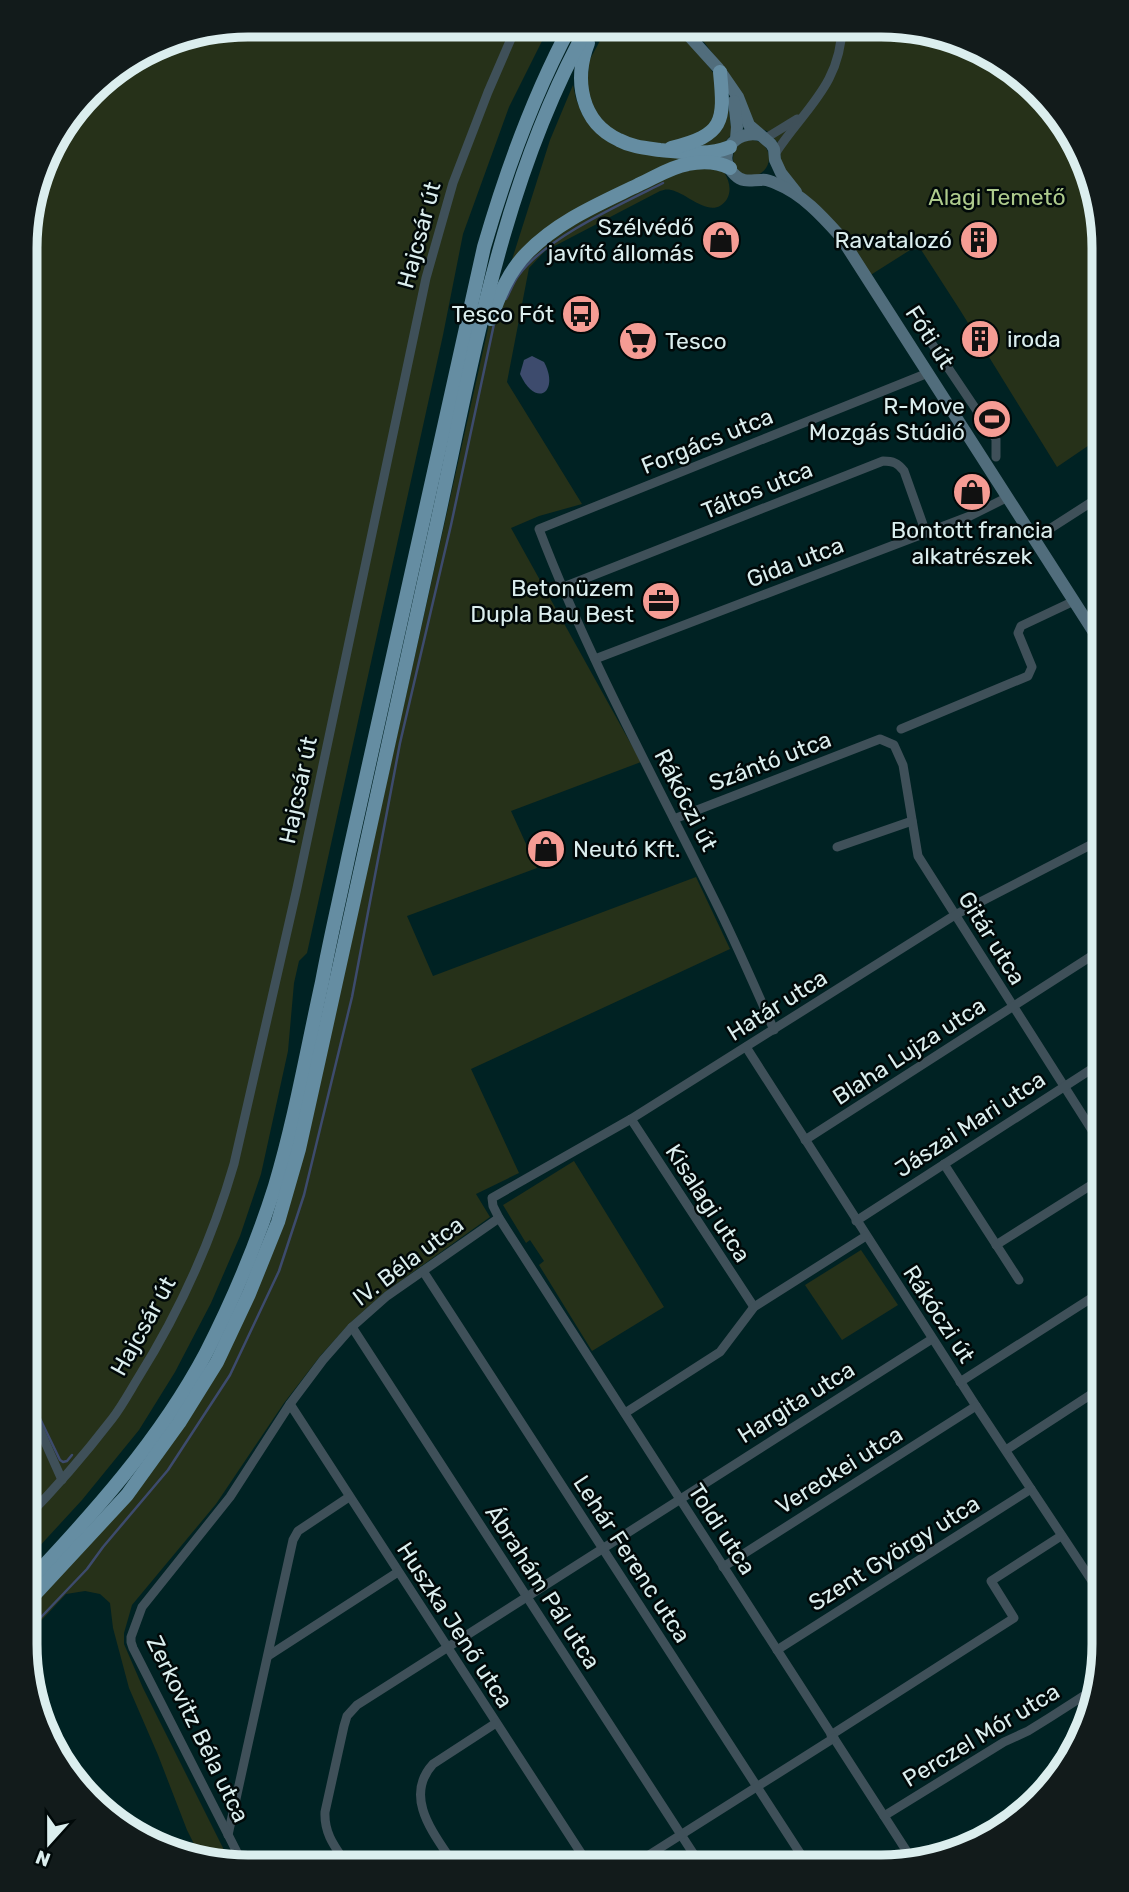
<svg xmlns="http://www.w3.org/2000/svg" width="1129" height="1892" viewBox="0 0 1129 1892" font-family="Rubik,sans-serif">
  <rect width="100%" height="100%" fill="#002223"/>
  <g fill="#263119">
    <polygon points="248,25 513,25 491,93 521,25 550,25 509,107 463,234 443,335 307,953 299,961 294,983 288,1051 261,1174 240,1236 211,1303 175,1372 139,1430 82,1500 25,1562 26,219 48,149 100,80 163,41"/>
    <path d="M608 26H671C690 45 713 66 723 91 729 104 730 120 732 134L722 145 712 148 654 146 611 132 594 113 587 91 589 61Z"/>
    <polygon points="692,26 911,26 1017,71 1088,163 1104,248 1104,435 1057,467 960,310 918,245 869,276 781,169 780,145 767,131 752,125 719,62"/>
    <polygon points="573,85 576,99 583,116 597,133 614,145 700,156 632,182 509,269 550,140"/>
    <circle cx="751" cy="158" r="18"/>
    <path d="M702 165 724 172C729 180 732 190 727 199 712 222 688 193 671 190 666 189 664 190 660 191L545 251 529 268 507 382 582 504 539 516 511 528 641 762 511 811 537 868 407 916 433 976 696 877 730 949 471 1069 519 1173 476 1194 490 1217 385 1292 349 1324 321 1355 284 1403 216 1504 132 1605 124 1633V1644L143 1688 232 1866H219L201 1858 187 1830 158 1755 129 1688 113 1628 110 1603 100 1594 85 1591 66 1594 25 1638V1611L129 1497 252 1297 340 991 489 324 503 294 533 254 564 231 585 217 662 177Z"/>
    <polygon points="574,1161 664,1307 592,1351 539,1265 544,1261 530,1240 526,1243 503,1205"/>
    <polygon points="861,1250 898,1305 842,1340 805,1285"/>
  </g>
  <path fill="#3d4b6d" d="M532 356 544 362C560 392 536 409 520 374L524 360Z"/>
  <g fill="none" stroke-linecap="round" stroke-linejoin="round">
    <g stroke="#3d4b6d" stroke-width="2.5">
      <path d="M506 299C510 292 513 283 518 276 545 238 621 204 663 183"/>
      <polyline points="25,1387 29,1396"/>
      <polyline points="32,1402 60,1460 63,1462 67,1461 72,1455"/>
      <polyline points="25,1634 87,1569 103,1547 168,1470 230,1375 279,1271 304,1195 352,997 400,743 451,525 494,324"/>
    </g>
    <g stroke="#3f5059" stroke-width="9">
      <polyline points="766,138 797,119"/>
      <path d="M775 154C804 109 841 85 842 26"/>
      <polyline points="924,332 996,439 996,457"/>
      <polyline points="1034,539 1104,494"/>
      <path d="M561 588 883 461C893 461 898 463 904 471L926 533"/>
      <polyline points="595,659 970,516 1008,497"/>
      <polyline points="901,729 1028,676 1032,667 1018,633 1021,626 1074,601"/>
      <polyline points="674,819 880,739 894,745 903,765 918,856 1104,1149"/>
      <polyline points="837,847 912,821"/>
      <path d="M774 1030C756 989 738 948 719 909 657 783 589 660 539 529L928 373"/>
      <polyline points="746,1047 976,1406 1104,1599"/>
      <polyline points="631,1119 754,1307"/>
      <polyline points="805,1140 1104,948"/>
      <polyline points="944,1164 1019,1280"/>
      <polyline points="856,1221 1104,1061"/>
      <polyline points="996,1245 1104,1177"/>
      <polyline points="423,1271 809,1867"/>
      <polyline points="352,1327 702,1867"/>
      <polyline points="960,1382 1104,1290"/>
      <polyline points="25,1397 62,1480"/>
      <polyline points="290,1404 590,1867"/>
      <polyline points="625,1413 720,1352 754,1307 866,1236"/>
      <polyline points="1006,1450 1104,1386"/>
      <path d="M25 1519C56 1488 85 1454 112 1419 122 1406 130 1391 138 1378 180 1311 212 1240 234 1164L297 888 426 278 453 183 488 92 517 25"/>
      <polyline points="723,1567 976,1406"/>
      <polyline points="1093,1582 1104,1574"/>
      <polyline points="777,1650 1031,1489"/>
      <polyline points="268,1656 398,1572"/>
      <polyline points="831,1735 1014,1618 991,1581 1061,1536"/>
      <polyline points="884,1816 1004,1742 1028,1731 1049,1718 1099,1686"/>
      <polyline points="228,1835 293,1540 298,1531 349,1497"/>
      <polyline points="913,1861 499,1218 493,1206 492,1198 631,1119 955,915 1104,838"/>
      <polyline points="244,1866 133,1648 131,1642 131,1637 142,1607 230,1497 290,1404 323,1360 352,1327 387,1296 499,1218"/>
      <path d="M348 1866C336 1848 324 1835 325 1812L344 1726 347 1716 357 1705 932 1339"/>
      <path d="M455 1866C436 1836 402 1798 433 1764L496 1723"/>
      <polyline points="630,1867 834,1738"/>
    </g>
    <g stroke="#516d7c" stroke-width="12">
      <polyline points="680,26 718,68 738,97 749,125 771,144 774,149 775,160 781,173 796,192"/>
      <polyline points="734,101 737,127 736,139"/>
      <path d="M760 135C735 129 714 156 735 175 743 183 751 180 761 180 765 179 773 182 777 184 802 194 822 216 840 236L1104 648"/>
    </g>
    <g stroke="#658da2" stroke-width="14">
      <path d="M588 43C574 79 580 122 619 140 632 147 646 148 660 150 685 152 706 156 730 147"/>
      <path d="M671 148C724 135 725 122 720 72"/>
      <path d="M491 319C499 295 509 271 527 253 558 221 599 204 638 185 654 178 670 167 688 164 703 161 716 161 730 168"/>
      <path d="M25 1586C92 1515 160 1440 206 1353 233 1300 257 1243 275 1186 295 1119 307 1050 322 982 330 939 340 897 349 854 393 652 439 450 484 247 506 171 533 96 571 25"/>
      <path d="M25 1605 127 1495 179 1423 217 1362 249 1294 278 1222 299 1149 319 1059C358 880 398 702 437 523 474 354 503 178 588 26"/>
    </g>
  </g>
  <defs>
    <symbol id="shop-disc" viewBox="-11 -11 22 22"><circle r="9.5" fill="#f59c94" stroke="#010909"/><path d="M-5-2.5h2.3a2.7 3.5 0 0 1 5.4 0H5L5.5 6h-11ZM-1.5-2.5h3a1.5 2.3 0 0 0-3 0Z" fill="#111"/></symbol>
    <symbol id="building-disc" viewBox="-11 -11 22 22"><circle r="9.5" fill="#f59c94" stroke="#010909"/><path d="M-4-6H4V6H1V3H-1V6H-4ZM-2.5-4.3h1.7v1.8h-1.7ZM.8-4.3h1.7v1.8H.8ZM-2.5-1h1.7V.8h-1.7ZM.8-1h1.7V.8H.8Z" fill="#111"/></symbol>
    <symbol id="bus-disc" viewBox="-11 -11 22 22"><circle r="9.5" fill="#f59c94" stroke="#010909"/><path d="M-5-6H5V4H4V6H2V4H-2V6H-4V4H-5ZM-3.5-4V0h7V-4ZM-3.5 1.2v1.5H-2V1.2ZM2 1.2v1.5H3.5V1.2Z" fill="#111"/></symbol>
    <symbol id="supermarket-disc" viewBox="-11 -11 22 22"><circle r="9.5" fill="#f59c94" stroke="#010909"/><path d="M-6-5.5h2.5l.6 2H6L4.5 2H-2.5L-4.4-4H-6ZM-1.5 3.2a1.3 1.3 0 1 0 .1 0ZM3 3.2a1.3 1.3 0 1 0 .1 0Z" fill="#111"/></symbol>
    <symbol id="stadium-disc" viewBox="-11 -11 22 22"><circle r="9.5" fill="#f59c94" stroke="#010909"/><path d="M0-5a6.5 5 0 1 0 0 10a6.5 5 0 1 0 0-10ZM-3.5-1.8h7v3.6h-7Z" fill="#111"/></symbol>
    <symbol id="office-disc" viewBox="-11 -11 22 22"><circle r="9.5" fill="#f59c94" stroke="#010909"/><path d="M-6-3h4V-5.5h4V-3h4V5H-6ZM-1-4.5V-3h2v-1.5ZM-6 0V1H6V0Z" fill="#111"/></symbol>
  </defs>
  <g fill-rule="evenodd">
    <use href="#shop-disc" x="699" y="218" width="44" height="44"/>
    <use href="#building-disc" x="957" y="218" width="44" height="44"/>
    <use href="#bus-disc" x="559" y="292" width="44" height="44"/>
    <use href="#building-disc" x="958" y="317" width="44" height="44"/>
    <use href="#supermarket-disc" x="616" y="319" width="44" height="44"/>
    <use href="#stadium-disc" x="970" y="397" width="44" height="44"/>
    <use href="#shop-disc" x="950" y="470" width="44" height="44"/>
    <use href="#office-disc" x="639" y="579" width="44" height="44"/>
    <use href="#shop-disc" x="524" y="827" width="44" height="44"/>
  </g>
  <g text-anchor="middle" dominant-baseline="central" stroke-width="5" stroke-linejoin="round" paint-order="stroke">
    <g font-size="23" fill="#adca8c" stroke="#010909">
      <text x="997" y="197">Alagi Temető</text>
    </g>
    <g font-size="23" fill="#dbeeee" stroke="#010909" text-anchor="end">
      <text x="694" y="227">Szélvédő<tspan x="694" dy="26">javító állomás</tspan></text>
      <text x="952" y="240">Ravatalozó</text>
      <text x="554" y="314">Tesco Fót</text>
      <text x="1007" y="339" text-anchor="start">iroda</text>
      <text x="665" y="341" text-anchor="start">Tesco</text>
      <text x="965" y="406">R-Move<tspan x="965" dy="26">Mozgás Stúdió</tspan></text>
      <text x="972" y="530" text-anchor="middle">Bontott francia<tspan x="972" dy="26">alkatrészek</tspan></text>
      <text x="634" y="588">Betonüzem<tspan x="634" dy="26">Dupla Bau Best</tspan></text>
      <text x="573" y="849" text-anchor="start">Neutó Kft.</text>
    </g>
    <g font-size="23" fill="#dbeeee" stroke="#010909">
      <text transform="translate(419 235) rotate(-75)">Hajcsár út</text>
      <text transform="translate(930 337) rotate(57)">Fóti út</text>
      <text transform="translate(707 441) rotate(-22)">Forgács utca</text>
      <text transform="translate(757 490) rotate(-22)">Táltos utca</text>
      <text transform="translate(795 562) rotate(-21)">Gida utca</text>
      <text transform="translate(770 761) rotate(-21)">Szántó utca</text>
      <text transform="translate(298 790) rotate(-78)">Hajcsár út</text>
      <text transform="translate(686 800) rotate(63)">Rákóczi út</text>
      <text transform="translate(992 938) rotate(58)">Gitár utca</text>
      <text transform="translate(777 1005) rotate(-32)">Határ utca</text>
      <text transform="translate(909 1051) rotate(-33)">Blaha Lujza utca</text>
      <text transform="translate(970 1124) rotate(-33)">Jászai Mari utca</text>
      <text transform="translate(708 1203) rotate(57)">Kisalagi utca</text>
      <text transform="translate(408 1261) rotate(-37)">IV. Béla utca</text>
      <text transform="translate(939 1314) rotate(57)">Rákóczi út</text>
      <text transform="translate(143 1326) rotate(-61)">Hajcsár út</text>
      <text transform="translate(796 1402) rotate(-32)">Hargita utca</text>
      <text transform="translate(839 1470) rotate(-32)">Vereckei utca</text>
      <text transform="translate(722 1529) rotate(57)">Toldi utca</text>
      <text transform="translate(894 1553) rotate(-32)">Szent György utca</text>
      <text transform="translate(632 1559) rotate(57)">Lehár Ferenc utca</text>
      <text transform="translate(543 1587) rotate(57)">Ábrahám Pál utca</text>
      <text transform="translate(455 1625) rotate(57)">Huszka Jenő utca</text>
      <text transform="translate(198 1729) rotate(64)">Zerkovitz Béla utca</text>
      <text transform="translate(981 1735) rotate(-31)">Perczel Mór utca</text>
    </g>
  </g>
  <path d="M0 0H1129V1892H0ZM248 37H881A211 211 0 0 1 1092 248V1644A211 211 0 0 1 881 1855H248A211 211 0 0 1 37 1644V248A211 211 0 0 1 248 37Z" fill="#121b1b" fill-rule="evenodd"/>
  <path fill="none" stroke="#dbeeee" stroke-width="9" d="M248 37H881A211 211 0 0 1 1092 248V1644A211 211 0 0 1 881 1855H248A211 211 0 0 1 37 1644V248A211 211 0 0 1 248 37Z"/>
  <g transform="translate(49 1843) rotate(201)" stroke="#010909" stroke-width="5" paint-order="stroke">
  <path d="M0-5L12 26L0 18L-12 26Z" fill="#dbeeee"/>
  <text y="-10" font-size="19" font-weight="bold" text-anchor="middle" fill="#dbeeee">N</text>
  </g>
</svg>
